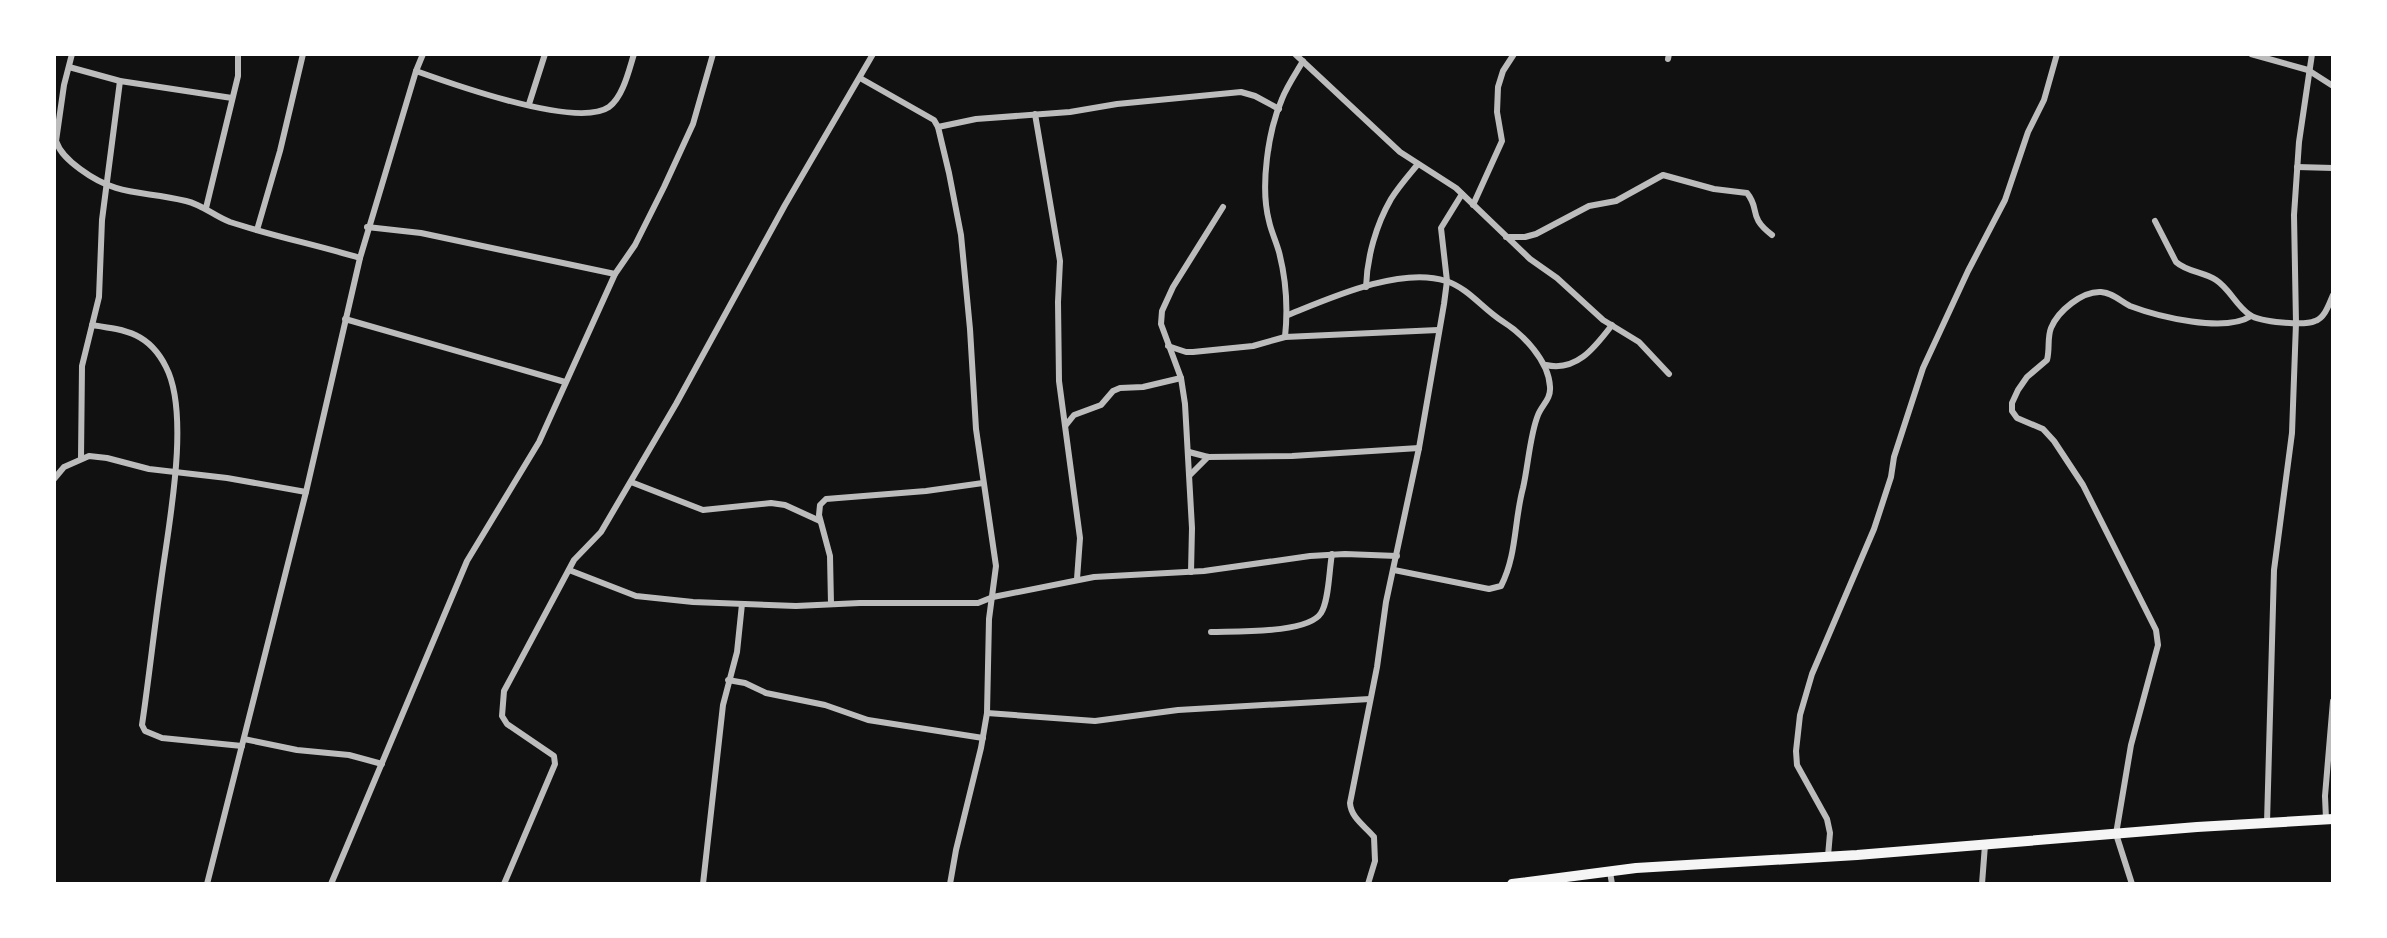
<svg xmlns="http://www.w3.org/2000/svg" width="2387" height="938" viewBox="0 0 2387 938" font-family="Mulish,sans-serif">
  <rect width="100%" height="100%" fill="#111"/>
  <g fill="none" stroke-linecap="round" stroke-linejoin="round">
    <g stroke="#bcbcbc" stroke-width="6">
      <path d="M72 54 64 85 56 141C60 153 69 161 80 169 119 198 143 190 186 201 203 205 214 216 230 222 272 236 317 245 360 258"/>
      <polyline points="1295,54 1400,152 1456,188 1530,259 1557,278 1603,320 1639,342 1669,374"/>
      <polyline points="2251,54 2308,70 2333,86"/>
      <polyline points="1668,59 1669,54"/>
      <polyline points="69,67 120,81 232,98"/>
      <path d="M416 71C452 84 577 129 609 107 623 97 629 70 634 54"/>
      <polyline points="860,78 934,120 938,127 949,173 961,235 970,329 976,429 996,566 989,619 987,713 981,748 956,850 950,884"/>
      <polyline points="529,104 545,54"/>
      <polyline points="1035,114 1060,261 1058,302 1059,381 1080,538 1077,579"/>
      <polyline points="938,127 976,119 1070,112 1117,104 1241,92 1255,96 1279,109"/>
      <polyline points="2297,167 2333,168"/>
      <polyline points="1473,205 1502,141 1497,112 1498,87 1503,71 1514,54"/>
      <polyline points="206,208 238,76 238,54"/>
      <path d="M2155 221 2176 262C2187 272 2204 272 2216 280 2230 289 2236 306 2250 315 2260 322 2304 326 2315 321 2325 318 2329 304 2333 295"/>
      <polyline points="367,227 421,233 615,274"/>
      <polyline points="257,230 280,151 303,54"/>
      <path d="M1506 237H1525L1536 234 1589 206 1616 201 1663 175 1714 189 1747 193C1761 210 1747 216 1772 235"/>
      <path d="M1366 287C1367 257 1376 225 1391 199 1399 186 1409 175 1418 164"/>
      <path d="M1288 315C1330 298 1401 266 1446 281 1468 288 1483 309 1502 321 1523 334 1549 361 1550 387 1551 399 1542 405 1538 415 1530 434 1528 467 1523 488 1514 521 1517 555 1501 586L1489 589 1394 570"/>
      <polyline points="345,319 565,382"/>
      <path d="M92 325C126 330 149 333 166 367 191 415 168 528 161 582 154 630 149 678 142 725L145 731 162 738 242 746"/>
      <path d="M1285 337C1288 309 1286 279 1279 252 1276 241 1271 231 1269 221 1260 187 1268 131 1282 99 1287 86 1296 73 1303 61"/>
      <polyline points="1168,346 1186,352 1193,352 1253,346 1285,337 1438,330"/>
      <path d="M1546 365C1577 372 1595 347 1612 325"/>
      <polyline points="1066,425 1074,415 1101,405 1113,391 1120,388 1143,387 1181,378"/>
      <polyline points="1189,452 1208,457 1292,456 1419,448"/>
      <polyline points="81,458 82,366 99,297 102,220 120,81"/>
      <polyline points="1190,475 1208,457"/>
      <polyline points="54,479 64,467 89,456 107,458 149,469 227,478 306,492"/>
      <polyline points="631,482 703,510 771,503 785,505 820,521"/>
      <polyline points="569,570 636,596 693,602 796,606 860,603 978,603 993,597 1094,577 1204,571 1310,556 1345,554 1397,556"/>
      <polyline points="1191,572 1192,528 1185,404 1181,378 1161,324 1162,311 1173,287 1223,207"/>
      <polyline points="831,604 830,556 819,515 820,505 826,499 926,491 983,483"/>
      <path d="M1211 632C1235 631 1308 634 1321 613 1329 601 1329 570 1332 554"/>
      <polyline points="728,680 745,683 766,693 825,705 868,720 983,738"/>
      <polyline points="987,713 1095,721 1178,710 1370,699"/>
      <polyline points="244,739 297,750 349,755 382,764"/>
      <polyline points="2326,819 2325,796 2333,701"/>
      <polyline points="2267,823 2274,570 2292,433 2296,323 2294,215 2299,142 2312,54"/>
      <polyline points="1828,856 1830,833 1827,819 1797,765 1796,751 1800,715 1812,674 1874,529 1891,477 1894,457 1923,368 1968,271 2005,200 2028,132 2044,100 2057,54"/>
      <polyline points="1610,872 1612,884"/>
      <polyline points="207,884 306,492 360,258 416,71 423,54"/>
      <polyline points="331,884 467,561 539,442 615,274 635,245 664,187 693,124 713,54"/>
      <polyline points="504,884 555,764 554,756 507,724 502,716 504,691 574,560 601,532 676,404 785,205 873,54"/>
      <polyline points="703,884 723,705 737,652 742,604"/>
      <path d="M1368 884 1375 861 1374 837C1365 826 1351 818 1350 803L1377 667 1386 602 1419 448 1444 304 1447 281 1441 228 1462 194"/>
      <polyline points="1982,884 1985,845"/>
      <path d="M2132 884 2116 834 2131 745 2158 645 2156 630 2083 485 2054 441 2043 429 2017 418 2012 411V403L2018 390 2027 377 2047 360C2050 349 2047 338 2051 328 2058 311 2082 291 2101 292 2113 293 2120 301 2130 306 2159 317 2225 333 2251 316"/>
    </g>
    <polyline stroke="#f5f5f5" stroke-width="10" points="1512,884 1636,868 1857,855 2197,827 2333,819"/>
  </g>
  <rect width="2387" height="938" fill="none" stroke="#ffffff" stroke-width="112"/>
</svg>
